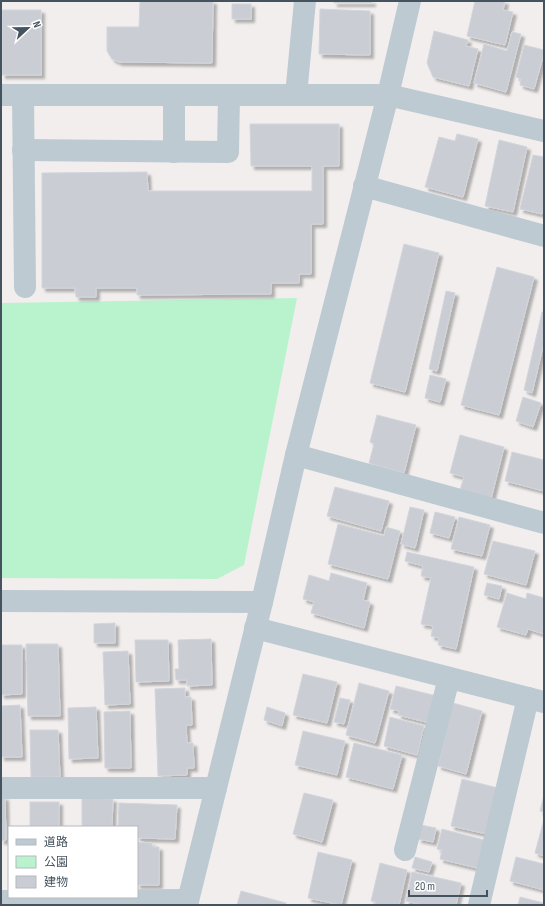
<svg xmlns="http://www.w3.org/2000/svg" width="545" height="906" viewBox="0 0 545 906" font-family="'Sofia Sans Condensed','Noto Sans JP',sans-serif">
  <defs>
    <filter id="shadow"><feDropShadow dx="3.5" dy="3.5" stdDeviation="1" flood-color="#0004"/></filter>
  </defs>
  <rect width="100%" height="100%" fill="#f2eeee"/>
  <polygon fill="#b9f3ce" points="297,298 244,565 217,579 1,578 1,303"/>
  <g fill="#caced4" stroke="#d2d5db" filter="url(#shadow)">
    <polygon points="140,1 213,1 212,63 119,62 112,59 107,51 107,27 139,27"/>
    <rect x="334" y="1" width="38" height="2"/>
    <polygon points="475,1 505,1 503,10 513,12 505,45 467,36"/>
    <rect x="232" y="4" width="19" height="15"/>
    <polygon points="320,9 370,11 370,55 319,54"/>
    <rect x="2" y="10" width="39" height="65"/>
    <polygon points="434,31 468,40 466,46 478,49 469,86 433,77 427,63"/>
    <polygon points="512,32 521,34 506,92 474,83 484,44 507,51"/>
    <polygon points="524,45 544,50 544,53 534,89 520,85 521,79 516,77"/>
    <polygon points="250,124 339,124 339,166 323,166 323,224 311,224 311,274 299,274 299,283 271,283 271,294 137,295 137,288 96,288 96,297 76,297 75,288 42,288 42,173 147,172 148,191 312,191 312,166 251,166"/>
    <polygon points="457,134 478,139 463,197 425,187 439,137 455,141"/>
    <polygon points="499,140 527,147 513,212 485,206"/>
    <polygon points="533,155 544,157 544,207 542,214 520,209"/>
    <polygon points="404,244 439,253 405,392 370,383"/>
    <polygon points="497,267 534,277 499,415 461,405"/>
    <polygon points="446,291 455,293 437,371 429,369"/>
    <polygon points="542,312 544,312 544,342 532,393 524,390"/>
    <polygon points="430,375 446,379 440,402 425,398"/>
    <polygon points="523,397 541,403 533,427 516,421"/>
    <polygon points="377,415 416,425 404,473 369,463 374,444 370,442"/>
    <polygon points="460,435 504,447 491,499 460,490 464,477 450,473"/>
    <polygon points="512,452 544,460 544,491 505,481"/>
    <polygon points="335,487 389,501 381,531 327,516"/>
    <polygon points="410,507 424,510 415,548 401,544"/>
    <polygon points="435,512 455,517 449,538 430,533"/>
    <polygon points="459,517 490,525 482,556 451,549"/>
    <polygon points="338,524 384,536 386,527 400,531 388,579 328,564"/>
    <polygon points="493,541 535,551 526,585 484,574"/>
    <polygon points="407,552 474,567 456,649 438,645 439,638 431,636 433,626 421,624 431,578 421,576 423,566 405,561"/>
    <polygon points="331,573 367,583 363,600 370,602 364,628 311,613 314,602 303,599 309,575 329,581"/>
    <polygon points="487,583 502,586 499,599 484,595"/>
    <polygon points="507,593 526,599 527,593 544,598 544,634 528,629 526,635 497,627"/>
    <polygon points="115,623 115,643 94,643 94,624"/>
    <polygon points="211,639 212,685 187,686 187,680 176,680 175,669 179,669 178,640"/>
    <polygon points="135,640 168,640 169,681 136,682"/>
    <polygon points="26,644 58,644 60,716 28,716"/>
    <polygon points="1,645 22,645 22,694 1,695"/>
    <polygon points="128,651 130,704 105,705 103,652"/>
    <polygon points="303,674 337,682 327,723 293,715"/>
    <polygon points="359,683 389,691 375,743 346,735"/>
    <polygon points="396,686 437,696 430,723 398,715 399,711 390,709"/>
    <polygon points="185,688 185,697 191,697 192,725 186,725 187,743 193,743 194,768 187,768 187,775 158,776 155,689"/>
    <polygon points="340,698 350,700 344,724 334,722"/>
    <polygon points="453,703 482,711 466,774 438,766"/>
    <polygon points="20,705 22,757 1,757 1,706"/>
    <polygon points="96,707 98,758 69,759 68,708"/>
    <polygon points="267,707 285,713 282,726 264,720"/>
    <polygon points="130,711 131,768 105,768 104,712"/>
    <polygon points="390,717 424,726 417,755 384,746"/>
    <polygon points="30,730 58,730 60,777 31,777"/>
    <polygon points="303,731 345,741 337,775 295,765"/>
    <polygon points="354,743 402,755 393,789 346,777"/>
    <polygon points="462,779 498,788 487,834 451,826"/>
    <polygon points="304,793 333,800 322,842 293,834"/>
    <polygon points="544,795 544,812 540,811"/>
    <polygon points="1,797 5,797 6,840 1,841"/>
    <polygon points="82,798 113,799 112,827 82,827"/>
    <rect x="30" y="802" width="29" height="25"/>
    <polygon points="119,803 177,805 175,839 137,838 137,827 118,827"/>
    <polygon points="544,819 544,856 535,853"/>
    <polygon points="421,825 436,828 433,842 418,839"/>
    <polygon points="442,829 484,840 477,868 440,859 442,850 437,849"/>
    <polygon points="137,842 152,843 152,847 159,847 159,885 137,885"/>
    <polygon points="318,852 352,860 341,905 308,898"/>
    <polygon points="415,857 432,862 429,872 412,868"/>
    <polygon points="516,857 544,864 544,890 510,881"/>
    <polygon points="380,863 407,870 399,905 375,905 376,902 371,901"/>
    <polygon points="412,872 461,883 456,905 422,905 406,901"/>
    <polygon points="241,891 286,903 285,905 237,905"/>
    <polygon points="520,897 544,903 544,905 518,905"/>
  </g>
  <g fill="none" stroke-linecap="round" stroke-linejoin="round">
    <g stroke="#becad2" stroke-width="22">
      <polyline points="1,95 388,95 544,131"/>
      <polyline points="23,95 25,287"/>
      <polyline points="296,95 305,1"/>
      <polyline points="23,150 228,152 229,95"/>
      <polyline points="174,152 174,95"/>
      <polyline points="364,186 544,236"/>
      <polyline points="296,455 544,523"/>
      <polyline points="1,601 262,602"/>
      <polyline points="255,628 544,702"/>
      <polyline points="1,788 216,788"/>
      <polyline points="405,850 449,678"/>
      <polyline points="1,901 188,900"/>
      <polyline points="187,905 262,602 296,455 388,95 410,1"/>
      <polyline points="479,905 528,698"/>
    </g>
  </g>
  <rect width="545" height="906" fill="none" stroke="#45535e" stroke-width="4"/>
  <rect x="8" y="826" width="130" height="72" fill="#ffffff" stroke="#b5babf"/>
  <rect x="16" y="839" width="20" height="6" fill="#becad2" stroke="#b5babf"/>
  <text x="44" y="846" font-size="12" fill="#45535e">道路</text>
  <rect x="16" y="856" width="20" height="12" fill="#b9f3ce" stroke="#b5babf"/>
  <text x="44" y="866" font-size="12" fill="#45535e">公園</text>
  <rect x="16" y="876" width="20" height="12" fill="#caced4" stroke="#b5babf"/>
  <text x="44" y="886" font-size="12" fill="#45535e">建物</text>
  <g transform="translate(28 28) rotate(68)" stroke="#ffffff" stroke-width="3" paint-order="stroke">
  <path d="M0-3L7 15L0 10L-7 15Z" fill="#45535e"/>
  <text y="-6" font-size="11" font-weight="bold" text-anchor="middle" fill="#45535e">N</text>
  </g>
  <path d="M409 890v6h78v-6" fill="none" stroke="#45535e" stroke-width="2"/>
  <text x="415" y="890" font-size="12" fill="#45535e" stroke="#ffffff" stroke-width="3" paint-order="stroke">20 m</text>
</svg>
